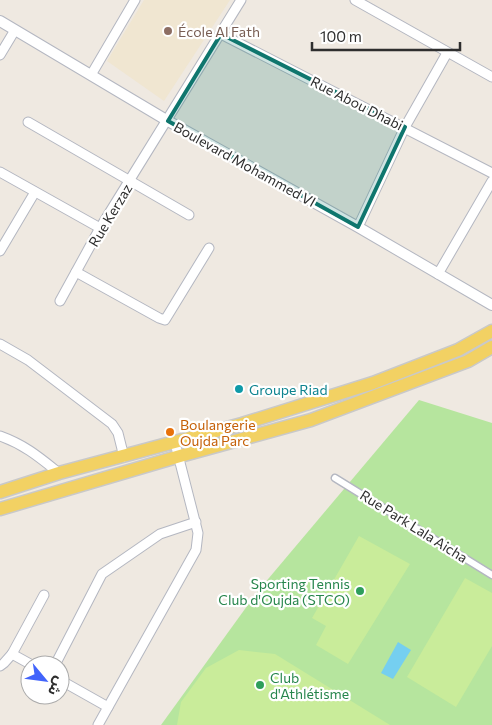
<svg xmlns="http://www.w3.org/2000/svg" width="492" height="725" viewBox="0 0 492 725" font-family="Commissioner,'Noto Sans Arabic',sans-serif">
  <rect width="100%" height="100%" fill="#efe9e1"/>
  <polygon fill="#f0e6d1" points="144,0 230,0 164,101 107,61"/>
  <polygon fill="#b6e59e" points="419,400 492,423 492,725 161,725 258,591"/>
  <g fill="#c9ec9a">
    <polygon points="359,536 410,564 348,664 316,645 326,626 312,618"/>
    <polygon points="465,578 492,593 492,646 456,707 407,677"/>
    <polygon points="239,650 275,654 390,725 177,725 181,702 206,668"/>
  </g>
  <polygon fill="#75cff0" points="398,642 411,650 393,679 381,673"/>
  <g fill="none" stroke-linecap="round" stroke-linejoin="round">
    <defs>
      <polyline id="pedestrian" points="335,478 492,575"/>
      <g id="minor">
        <polyline points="355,0 492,77"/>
        <polyline points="221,34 492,173"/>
        <polyline points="0,55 15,30"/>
        <polyline points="91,75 135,0"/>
        <polyline points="28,122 189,215"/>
        <polyline points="0,172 100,228"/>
        <polyline points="358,227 405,127 447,53"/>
        <polyline points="0,251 35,192"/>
        <polyline points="76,272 159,318 165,320 209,248"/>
        <polyline points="438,274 492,181"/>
        <polyline points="60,301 100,228 241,0"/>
        <polyline points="0,344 28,360 112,424 118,433 124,457"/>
        <path d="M0 436C25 445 39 457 59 473"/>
        <polyline points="12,654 44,595"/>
        <polyline points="55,665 102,574 160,534 196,522"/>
        <polyline points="0,666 4,663 12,654 32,665"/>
        <polyline points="60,680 108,707"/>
        <polyline points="98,725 196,550 198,533 175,443"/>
      </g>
      <polyline id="tertiary" points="0,21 168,121 358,227 492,305"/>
      <g id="primary">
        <polyline points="0,492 59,473 242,424 373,383 458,350 492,331"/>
        <polyline points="0,509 180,456 311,420 468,361 492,347"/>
      </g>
    </defs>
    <use href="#pedestrian" stroke="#b4b7c1" stroke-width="9"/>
    <use href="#minor" stroke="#b4b7c1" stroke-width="11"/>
    <use href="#tertiary" stroke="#b4b7c1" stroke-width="12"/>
    <use href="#primary" stroke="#c9c9c9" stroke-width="15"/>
    <use href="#pedestrian" stroke="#fff" stroke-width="6"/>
    <use href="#minor" stroke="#fff" stroke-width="9"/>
    <use href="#tertiary" stroke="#fff" stroke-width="10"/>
    <use href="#primary" stroke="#f2d163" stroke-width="12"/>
  </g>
  <path fill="#0f766e" fill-opacity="0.2" stroke="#0f766e" stroke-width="4" stroke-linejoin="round" d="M221 34 405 127 358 227 168 121Z"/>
  <circle fill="#8d6e63" stroke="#fff" stroke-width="2" cx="168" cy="31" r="5"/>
  <circle fill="#0f9aa8" stroke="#fff" stroke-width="2" cx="239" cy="389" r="5"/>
  <circle fill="#e8710a" stroke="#fff" stroke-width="2" cx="170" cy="432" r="5"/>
  <g fill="#2e9e5b" stroke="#fff" stroke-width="2">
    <circle cx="360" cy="591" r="5"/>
    <circle cx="260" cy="685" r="5"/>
  </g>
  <g text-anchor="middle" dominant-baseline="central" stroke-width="4.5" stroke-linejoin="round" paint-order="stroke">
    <g font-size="14" fill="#785e54" stroke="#fff" text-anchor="start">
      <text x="178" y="31">École Al Fath</text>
    </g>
    <g font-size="14" fill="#2e2e2e" stroke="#fff">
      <text transform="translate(357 103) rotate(27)">Rue Abou Dhabi</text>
      <text transform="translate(245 164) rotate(29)">Boulevard Mohammed VI</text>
      <text transform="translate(110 215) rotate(-59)">Rue Kerzaz</text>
      <text transform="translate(414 526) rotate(32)">Rue Park Lala Aicha</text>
    </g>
    <g font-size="14" fill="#0d838f" stroke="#fff" text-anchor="start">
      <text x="249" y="389">Groupe Riad</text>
    </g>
    <g font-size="14" fill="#c56008" stroke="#fff" text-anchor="start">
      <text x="180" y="424">Boulangerie<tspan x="180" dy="16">Oujda Parc</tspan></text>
    </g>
    <g font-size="14" fill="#27864d" stroke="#fff" text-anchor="end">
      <text x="350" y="583">Sporting Tennis<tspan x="350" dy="16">Club d'Oujda (STCO)</tspan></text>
      <text x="270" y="677" text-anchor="start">Club<tspan x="270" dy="16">d'Athlétisme</tspan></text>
    </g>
  </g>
  <g transform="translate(45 680) rotate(119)"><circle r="24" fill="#ffffff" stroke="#ababab"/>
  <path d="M0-4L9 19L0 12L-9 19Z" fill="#4264fb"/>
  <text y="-8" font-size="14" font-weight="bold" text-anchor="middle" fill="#2e2e2e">ش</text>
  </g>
  <path d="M312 42v8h148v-8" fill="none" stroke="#2e2e2e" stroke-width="2.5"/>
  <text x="320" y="42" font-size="15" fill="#2e2e2e" stroke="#ffffff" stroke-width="4" paint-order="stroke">100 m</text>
</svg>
